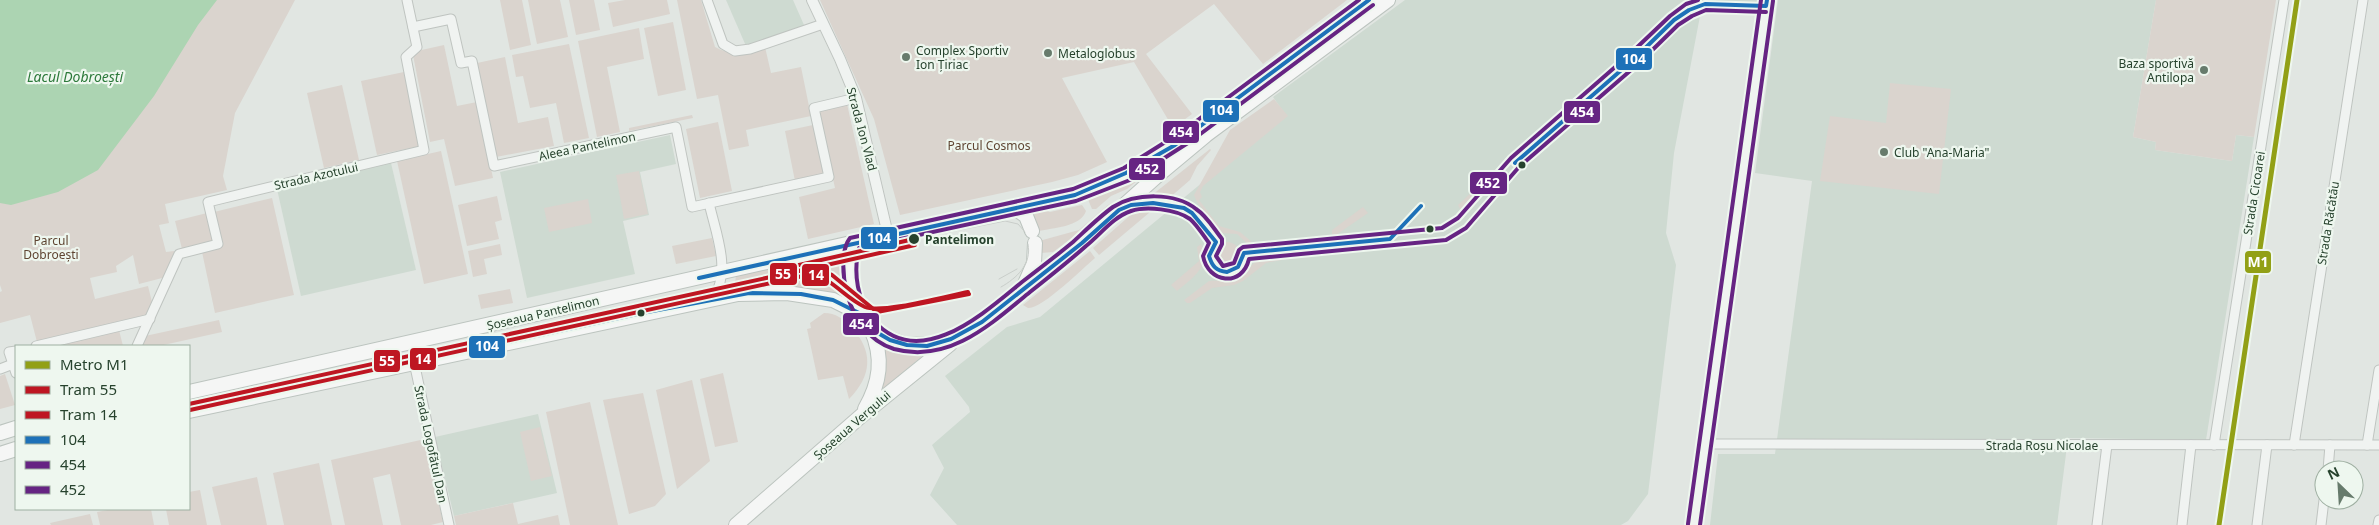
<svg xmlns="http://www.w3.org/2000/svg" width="2379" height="525" viewBox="0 0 2379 525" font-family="'Noto Sans',sans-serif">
  <rect width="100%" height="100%" fill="#e1e6e2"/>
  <g fill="#cedad1">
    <polygon points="726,0 793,0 804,25 766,41 746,46"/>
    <polygon points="1405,0 1762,0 1760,15 1705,9 1700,16 1674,153 1666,233 1676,265 1648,494 1628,521 1621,525 957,525 930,495 944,468 932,445 970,412 969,407 945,376 1007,327 1040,317 1285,114 1273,97"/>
    <polygon points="1778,0 2156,0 2133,137 2156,142 2155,150 2232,161 2236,135 2254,137 2206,440 2068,438 2057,525 1710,525 1718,454 1775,454 1812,181 1755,173"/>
    <polygon points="670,135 676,164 640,172 649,215 623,221 635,274 527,298 500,172"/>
    <polygon points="391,163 416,270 301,296 277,189"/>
    <polygon points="538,414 557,493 454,516 435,437"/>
  </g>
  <g fill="#dad4ce">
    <polygon points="162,0 295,0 235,113 223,176 227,190 165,204 169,223 159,225 166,252 174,251 175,258 166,277 139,284 133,255 116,266 117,272 90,278 95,299 148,286 152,302 146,315 37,342 30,315 0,323 0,292 2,291 0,285 0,167"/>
    <polygon points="500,0 522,0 531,45 510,50"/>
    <polygon points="528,0 560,0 568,37 537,44"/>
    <polygon points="569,0 594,0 600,30 576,35"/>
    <polygon points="625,0 667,0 670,14 613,27 608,3"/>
    <path d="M677 0H701L715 47C732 57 747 51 765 47L771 73 801 67 811 116 746 130 749 146 729 150 718 95 697 99Z"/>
    <polygon points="820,0 1347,0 1263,64 1214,4 1146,54 1192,114 1173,128 1134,62 1062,78 1107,162 1078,175 1052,182 900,215 874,119"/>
    <polygon points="2156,0 2276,0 2254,137 2236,135 2232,161 2155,150 2156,142 2133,137"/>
    <polygon points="673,22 686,90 658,96 644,28"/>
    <polygon points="639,28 644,59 607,67 620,132 597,137 578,41"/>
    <polygon points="569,44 589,138 564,143 556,103 530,108 523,76 516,77 512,55"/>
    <polygon points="444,45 457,106 477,102 493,178 455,186 444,139 430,142 413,55 417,51"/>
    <polygon points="505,57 518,123 548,117 554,146 496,157 477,63"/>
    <polygon points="404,72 420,146 377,155 361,81"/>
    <polygon points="1890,83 1951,89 1939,194 1820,181 1830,116 1886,123"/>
    <polygon points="342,85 359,160 324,168 307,93"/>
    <polygon points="1274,99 1288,116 1203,186 1200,192 1202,197 1199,200 1219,226 1240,232 1253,243 1286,239 1286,244 1251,247 1237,234 1220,233 1219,227 1217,228 1197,202 1194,195 1230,130"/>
    <polygon points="847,104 874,224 808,239 799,197 835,188 818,111"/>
    <polygon points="692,115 693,118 629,131 629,128"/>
    <polygon points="718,122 732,191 700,198 686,129"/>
    <polygon points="813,125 824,175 795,181 785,131"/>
    <polygon points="1210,149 1211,150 1197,166 1190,180 1168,199 1156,197 1147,199"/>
    <polygon points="441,151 468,274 424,284 397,161"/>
    <polygon points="1509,157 1471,209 1467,212 1461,211 1458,205"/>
    <polygon points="1160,162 1127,189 1111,196 1096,209 1092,209 1087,197"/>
    <polygon points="639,171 648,214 624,219 616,175"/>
    <polygon points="497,196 502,220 495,222 499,239 467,246 458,205"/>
    <polygon points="272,198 294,295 215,313 202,252 221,247 214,212"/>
    <polygon points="588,199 592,223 549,232 544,208"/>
    <polygon points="1117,201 1081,234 1073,237 1053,252 1041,253 1039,241 1079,230 1108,205"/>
    <path d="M1082 205 1086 211C1081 227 1052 228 1039 231L1031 212 1042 209 1050 212Z"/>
    <polygon points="1150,207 1156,207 1099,255 1093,248 1134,212"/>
    <polygon points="1363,207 1368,213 1336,235 1332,234 1332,230"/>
    <polygon points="207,213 214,241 182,249 175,221"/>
    <polygon points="712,238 716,256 676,264 672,246"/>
    <circle cx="1227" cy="255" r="13"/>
    <polygon points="500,244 502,255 484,259 487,274 473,277 468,251"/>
    <path d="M1201 244C1212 266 1191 279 1177 291L1171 285 1199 261 1197 247Z"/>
    <polygon points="845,247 842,270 849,301 734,289 736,276"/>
    <path d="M1090 251 1095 258C1083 268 1041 310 1028 308L1023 305Z"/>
    <polygon points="1287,254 1287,259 1266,263 1243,281 1234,285 1212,288 1190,303 1187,303 1184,300 1209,281 1226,280 1242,274 1261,257"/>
    <polygon points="510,289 513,303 481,309 478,295"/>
    <path d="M824 313C836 313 843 319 851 327 874 351 872 376 849 399L843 376 818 380 807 329 811 328 810 323Z"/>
    <polygon points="219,320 222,332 159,346 140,346 145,336"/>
    <polygon points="119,330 123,346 51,346"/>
    <polygon points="883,344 900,351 926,353 882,390 884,377"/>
    <polygon points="723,373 738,442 715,447 700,379"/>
    <polygon points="5,374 15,405 0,409 0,376"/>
    <polygon points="692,380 710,461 677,489 656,390"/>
    <polygon points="643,393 666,494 655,506 629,514 603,400"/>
    <polygon points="590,402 618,525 570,525 546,412"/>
    <polygon points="540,427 552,476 531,481 520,432"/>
    <polygon points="425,439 443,522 431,525 401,525 390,474 373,478 383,525 345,525 331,460"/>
    <polygon points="319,463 332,525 284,525 273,473"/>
    <polygon points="257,477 267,525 221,525 212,487"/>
    <polygon points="200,490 207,525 169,525 166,509 189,509 189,492"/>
    <polygon points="513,503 518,524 558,515 560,525 456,525 454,516"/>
    <polygon points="113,509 151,509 154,525 100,525 97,512"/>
    <polygon points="90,514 93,525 51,525 50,523"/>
  </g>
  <polygon fill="#acd4b2" points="0,0 217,0 198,25 154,96 98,170 58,192 11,205 0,203"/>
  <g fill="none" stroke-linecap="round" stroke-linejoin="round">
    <defs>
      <g id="minor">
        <polyline points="707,0 723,44 735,51 750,49 823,24"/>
        <polyline points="413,27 451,19 461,63 472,61 494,166 676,127 692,207 829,177 814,108 856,98"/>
        <path d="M709 203C716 234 731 268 714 298"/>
        <polyline points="36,346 150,319"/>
        <polyline points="137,346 179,254 218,244 208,202 424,150 406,57 417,47 407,0"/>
        <polyline points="16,351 9,352 16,373"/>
        <polyline points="414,362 449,525"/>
        <polyline points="0,369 13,364"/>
        <polyline points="1706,444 2379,445"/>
        <polyline points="2214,445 2284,0"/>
        <polyline points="2294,445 2363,0"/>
        <polyline points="2367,445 2379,370"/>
        <polyline points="2328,470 2330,445"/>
        <polyline points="2097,525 2107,445"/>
        <polyline points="2182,525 2191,445"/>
        <polyline points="2257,525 2267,445"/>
        <polyline points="2321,525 2324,500"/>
        <polyline points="2378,525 2379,520"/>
      </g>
      <g id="tertiary">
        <polyline points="812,0 840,59 856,98 888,235"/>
        <polyline points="1694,525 1767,0"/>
      </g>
      <g id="primary">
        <polyline points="1016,209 1026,216 1032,231"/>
        <path d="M854 243C847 268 852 290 861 314"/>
        <polyline points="1024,286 1034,263 1035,243"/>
        <polyline points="189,392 900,232 1075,195 1127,174 1175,145 1369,0"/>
        <path d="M865 409C880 383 884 358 871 329"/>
        <polyline points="189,411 738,294 787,293 833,300 861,314 871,329 882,336 907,345 937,344 971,329 982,322 1082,243 1158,175 1206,135 1388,0"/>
        <polyline points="0,433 16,428"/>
        <polyline points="0,454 16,449"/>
        <polyline points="736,525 861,416 950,344"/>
      </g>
    </defs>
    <use href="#minor" stroke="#bfc4c0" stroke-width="11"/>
    <use href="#tertiary" stroke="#bfc4c0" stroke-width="12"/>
    <use href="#primary" stroke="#bcc4bf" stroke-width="16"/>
    <use href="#minor" stroke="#f0f3f1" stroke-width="9"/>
    <use href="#tertiary" stroke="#f0f3f1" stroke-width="10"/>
    <use href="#primary" stroke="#f5f6f5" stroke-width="14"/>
    <g stroke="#c9ceca" stroke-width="1">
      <polyline points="914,239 1005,221 1018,224 1025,232"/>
      <polyline points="999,279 1017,269"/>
      <path d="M1001 287C1017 278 1032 264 1028 244"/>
    </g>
    <defs>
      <g id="bus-1">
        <polyline points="1515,163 1634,59 1674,20 1689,10 1705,4 1766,6 1767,0"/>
        <polyline points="699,278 1075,195 1126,173 1175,145 1369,0"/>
        <path d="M189 411 642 313 749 293 801 294 833 300 861 314 871 329 890 340 907 345 927 346 951 339 982 322 1082 243 1119 210 1131 205 1153 203 1184 208 1192 213 1216 242 1209 256C1212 266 1216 271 1227 272L1238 267 1244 253 1390 239 1421 206"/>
      </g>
      <g id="bus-2">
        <path d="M1359 0 1183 131 1124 168 1073 189 850 238C840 251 843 278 847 293 853 317 868 341 894 349 949 364 991 324 1030 292 1049 277 1068 262 1086 246 1100 235 1113 217 1131 211 1146 206 1176 209 1190 219 1197 225 1203 235 1209 243L1203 256C1208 283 1242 288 1249 259L1446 240 1466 228 1519 167 1638 64 1678 25 1692 16 1706 10 1766 12"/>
        <polyline points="1700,525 1773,1"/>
      </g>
      <g id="bus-3">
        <path d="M1373 5 1191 141 1130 180 1076 201 859 248C853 272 857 302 874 321 920 372 984 313 1022 282 1039 269 1056 256 1073 242 1086 230 1099 217 1113 207 1135 193 1175 192 1196 209 1207 216 1214 229 1222 239V244L1216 256 1223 266 1234 263 1239 250 1243 247 1442 228 1458 218 1511 158 1630 54 1670 16 1686 4 1698 0"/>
        <polyline points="1688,524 1761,0"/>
      </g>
    </defs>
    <use href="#bus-1" stroke="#eef7ef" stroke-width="8"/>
    <use href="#bus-2" stroke="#eef7ef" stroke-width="8"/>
    <use href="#bus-3" stroke="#eef7ef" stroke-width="8"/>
    <use href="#bus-1" stroke="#1d71b8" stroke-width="4"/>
    <use href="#bus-2" stroke="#662483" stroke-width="4"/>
    <use href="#bus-3" stroke="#662483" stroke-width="4"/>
    <defs>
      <g id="tram-1">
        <polyline points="799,265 914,239"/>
        <polyline points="189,404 812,268 832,275 877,312 969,294"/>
      </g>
      <g id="tram-2">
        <polyline points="800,271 915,245"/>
        <path d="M190 410 812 274C834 280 845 298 865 307 882 314 947 296 968 292"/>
      </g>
    </defs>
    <use href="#tram-1" stroke="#eef7ef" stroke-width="8"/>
    <use href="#tram-2" stroke="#eef7ef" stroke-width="8"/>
    <use href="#tram-1" stroke="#be1622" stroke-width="4"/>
    <use href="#tram-2" stroke="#be1622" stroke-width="4"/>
    <defs>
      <polyline id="metro-1" points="2219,525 2297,0"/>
    </defs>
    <use href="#metro-1" stroke="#eef7ef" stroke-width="9"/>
    <use href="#metro-1" stroke="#92a016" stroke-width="5"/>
  </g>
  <g fill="#677b6c" stroke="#eef7ef" stroke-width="2">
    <circle cx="1048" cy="53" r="5"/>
    <circle cx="906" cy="57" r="5"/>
    <circle cx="2204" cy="70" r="5"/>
    <circle cx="1884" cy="152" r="5"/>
  </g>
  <g fill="#26422d" stroke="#eef7ef" stroke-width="2">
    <circle cx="1522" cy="165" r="4.5"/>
    <circle cx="1430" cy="229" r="4.5"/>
    <circle cx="914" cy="239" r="6"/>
    <circle cx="641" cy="313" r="4.5"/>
  </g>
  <g text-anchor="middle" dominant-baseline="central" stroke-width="4.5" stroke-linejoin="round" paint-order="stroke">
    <g font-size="12" fill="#26422d" stroke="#eef7ef" text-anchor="start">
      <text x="916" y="50">Complex Sportiv<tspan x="916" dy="14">Ion Țiriac</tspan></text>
      <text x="1058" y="53">Metaloglobus</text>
      <text x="2194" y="63" text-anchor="end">Baza sportivă<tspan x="2194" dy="14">Antilopa</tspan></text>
      <text x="1894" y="152">Club "Ana-Maria"</text>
    </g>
    <g font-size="12" fill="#26422d" stroke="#eef7ef">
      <text transform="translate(862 129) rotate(75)">Strada Ion Vlad</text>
      <text transform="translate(587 146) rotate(-12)">Aleea Pantelimon</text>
      <text transform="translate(316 176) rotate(-13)">Strada Azotului</text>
      <text transform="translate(2254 193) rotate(-81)">Strada Cicoarei</text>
      <text transform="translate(2328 223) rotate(-81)">Strada Răcătău</text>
      <text transform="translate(543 313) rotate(-13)">Șoseaua Pantelimon</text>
      <text transform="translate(852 425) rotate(-41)">Șoseaua Vergului</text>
      <text transform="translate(431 444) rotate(78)">Strada Logofătul Dan</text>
      <text x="2042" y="445">Strada Roșu Nicolae</text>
    </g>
    <g font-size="12" fill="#5f4532" stroke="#eef7ef">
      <text x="989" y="145">Parcul Cosmos</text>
      <text x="51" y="240">Parcul<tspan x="51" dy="14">Dobroești</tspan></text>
    </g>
    <g font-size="12" font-weight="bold" fill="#26422d" stroke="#eef7ef" text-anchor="start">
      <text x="925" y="239">Pantelimon</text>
    </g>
    <g font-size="14" font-style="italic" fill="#2c793a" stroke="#eef7ef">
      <text x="75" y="76">Lacul Dobroești</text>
    </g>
  </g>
  <g stroke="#eef7ef" stroke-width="2">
    <rect x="1615" y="47" width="38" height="24" rx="5" fill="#1d71b8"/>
    <rect x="1202" y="99" width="38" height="24" rx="5" fill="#1d71b8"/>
    <rect x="1563" y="100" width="38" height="24" rx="5" fill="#662483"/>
    <rect x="1162" y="120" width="38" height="24" rx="5" fill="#662483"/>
    <rect x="1128" y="157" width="38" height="24" rx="5" fill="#662483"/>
    <rect x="1469" y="171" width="39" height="24" rx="5" fill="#662483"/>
    <rect x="860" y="226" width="38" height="24" rx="5" fill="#1d71b8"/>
    <rect x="2244" y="250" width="28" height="24" rx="5" fill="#92a016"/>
    <rect x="769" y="262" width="29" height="24" rx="5" fill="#be1622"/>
    <rect x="801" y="263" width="29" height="24" rx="5" fill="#be1622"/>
    <rect x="842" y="312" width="38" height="24" rx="5" fill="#662483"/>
    <rect x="468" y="335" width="38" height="24" rx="5" fill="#1d71b8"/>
    <rect x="409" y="347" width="28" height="24" rx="5" fill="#be1622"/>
    <rect x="373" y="349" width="28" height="24" rx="5" fill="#be1622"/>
  </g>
  <g font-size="14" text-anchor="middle" font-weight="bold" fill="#fff">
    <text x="1634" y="64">104</text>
    <text x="1221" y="115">104</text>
    <text x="1582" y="117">454</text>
    <text x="1181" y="137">454</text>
    <text x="1147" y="174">452</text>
    <text x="1488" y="188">452</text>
    <text x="879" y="243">104</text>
    <text x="2258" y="267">M1</text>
    <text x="783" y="279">55</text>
    <text x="816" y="280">14</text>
    <text x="861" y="329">454</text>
    <text x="487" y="351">104</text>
    <text x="423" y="364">14</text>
    <text x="387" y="366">55</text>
  </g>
  <rect x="15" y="345" width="175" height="165" fill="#eef7ef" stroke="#9eafa1"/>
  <rect x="25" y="361" width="25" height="8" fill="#92a016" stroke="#9eafa1"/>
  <text x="60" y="370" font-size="15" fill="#26422d">Metro M1</text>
  <rect x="25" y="386" width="25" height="8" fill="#be1622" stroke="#9eafa1"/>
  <text x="60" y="395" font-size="15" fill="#26422d">Tram 55</text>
  <rect x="25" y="411" width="25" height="8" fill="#be1622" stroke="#9eafa1"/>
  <text x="60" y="420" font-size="15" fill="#26422d">Tram 14</text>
  <rect x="25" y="436" width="25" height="8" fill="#1d71b8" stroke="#9eafa1"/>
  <text x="60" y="445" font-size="15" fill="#26422d">104</text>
  <rect x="25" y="461" width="25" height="8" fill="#662483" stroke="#9eafa1"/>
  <text x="60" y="470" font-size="15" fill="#26422d">454</text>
  <rect x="25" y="486" width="25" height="8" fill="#662483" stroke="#9eafa1"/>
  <text x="60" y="495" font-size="15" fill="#26422d">452</text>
  <g transform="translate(2339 485) rotate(335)"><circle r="24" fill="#eef7ef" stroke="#9eafa1"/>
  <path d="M0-4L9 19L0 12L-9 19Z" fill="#677b6c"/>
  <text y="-8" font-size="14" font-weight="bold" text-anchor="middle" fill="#26422d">N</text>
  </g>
</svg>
